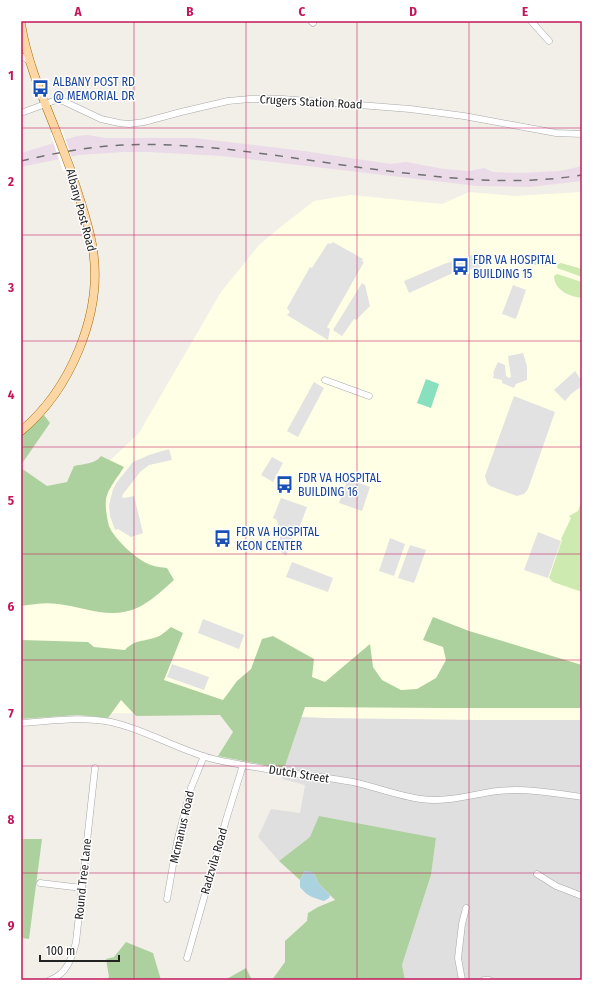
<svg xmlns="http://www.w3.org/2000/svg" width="603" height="1001" viewBox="0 0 603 1001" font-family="'Fira Sans Condensed',sans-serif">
  <rect width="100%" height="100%" fill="#f2efe9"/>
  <polygon fill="#e0dfdf" points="305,707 582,708 582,980 405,980 402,965 431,875 436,838 310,837 279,861 258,837 271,809 300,813 305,785 282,779 284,769"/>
  <polygon fill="#ebdbe8" points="88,135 105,138 194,138 304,151 390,164 406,162 444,169 469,171 484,168 493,172 519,173 560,171 582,166 582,181 530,187 477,186 222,156 148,152 124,152 79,155 21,167 21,153 77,136"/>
  <polygon fill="#ffffe5" points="469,192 515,196 582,192 582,720 480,720 326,718 226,714 100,713 21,717 21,585 78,491 139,433 221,292 259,245 283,225 314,201 351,195 442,204"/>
  <g fill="#cdebb0">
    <polygon points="529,259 548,260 549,264 546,266 530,264 528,261"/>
    <polygon points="561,263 582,269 582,277 557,268 558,264"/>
    <path d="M557 274 582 282V298C570 297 554 290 554 276Z"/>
    <polygon points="582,500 582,592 553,582 549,578 562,540 561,539 571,518 569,516 578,511"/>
  </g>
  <g fill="#add19e">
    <polygon points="44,415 50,423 21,465 21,435"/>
    <path d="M101 456 124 467C118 477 108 488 106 499 105 507 107 519 109 526 114 539 138 561 151 565 156 567 162 567 167 568L174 580C163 590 150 602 137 608 111 620 84 607 58 604 45 602 34 604 21 606V468L47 486 67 482 74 466C83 464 95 464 101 456Z"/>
    <path d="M433 617 469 631 582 665V708H441L305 707 284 769 218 756 233 732 220 715 136 716 121 700 108 718 78 715 21 719V640L88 642 94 647 125 650C135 639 144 642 157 637 162 635 166 631 171 627L183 633 164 680 223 700 237 681 251 669 262 639 273 636 314 659 312 677 325 682 370 644 373 667 382 680 401 690 417 689 436 678 446 660 443 647 423 640Z"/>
    <polygon points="319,816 436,838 431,875 402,965 405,980 272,980 285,962 285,941 307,921 308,913 318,907 335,900 319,884 314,874 305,871 300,880 279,861 310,837"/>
    <polygon points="21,839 42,839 29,939 21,938"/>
    <polygon points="126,942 153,953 161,980 107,980 109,977 106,959 114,957"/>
    <polygon points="246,968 252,980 225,980"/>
  </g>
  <polygon fill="#88e0be" points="426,379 439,384 431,408 417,403"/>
  <g fill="#e2e2e2">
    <polygon points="333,242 363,259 362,261 364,262 327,327 330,329 328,340 287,315 290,312 287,308 310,267 312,268 328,243 330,244"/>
    <polygon points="478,253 481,267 453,273 409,293 404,281 444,264"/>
    <polygon points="362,283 365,285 370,306 356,320 354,319 342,336 333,330"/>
    <polygon points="513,285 526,290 516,319 502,314"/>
    <polygon points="523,353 527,366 527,380 516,384 514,388 502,383 502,380 493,378 494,374 493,373 498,362 505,365 506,376 509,378 511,377 508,356"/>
    <polygon points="575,371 582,381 582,386 571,394 565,401 554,390"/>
    <polygon points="314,382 324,388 298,437 287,431"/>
    <polygon points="514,396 555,412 528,489 524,494 517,496 490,486 487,483 485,476"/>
    <polygon points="169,449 172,460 149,465 140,472 123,494 122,497 124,498 134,496 143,533 131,537 118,529 115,530 110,516 109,505 113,489 117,482 133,462 149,455"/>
    <polygon points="272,457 283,463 273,482 261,475"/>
    <polygon points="348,479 370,487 362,511 339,503"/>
    <polygon points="281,498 307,507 297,534 294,533 286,556 277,548 280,540 277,520 273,518"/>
    <polygon points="538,532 561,541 548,578 524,570"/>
    <polygon points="390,538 405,544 394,576 379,571"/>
    <polygon points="410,545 426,550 414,583 398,578"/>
    <polygon points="292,562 333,578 328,592 286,577"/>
    <polygon points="203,619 244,635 239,649 198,633"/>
    <polygon points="172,664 209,677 204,690 167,677"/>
  </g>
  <path fill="#aad3df" d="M305 871H310L314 874 319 884 330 895 329 898 324 901C312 897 308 897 300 887V880Z"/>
  <polygon fill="#fff" points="62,129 75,167 63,171 50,133"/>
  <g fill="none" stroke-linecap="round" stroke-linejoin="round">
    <defs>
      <g id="minor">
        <polyline points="311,21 313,23"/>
        <polyline points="531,21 549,41"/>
        <polyline points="21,56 30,61"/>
        <polyline points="21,113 56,100 63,101 101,119 119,123 129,124 144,122 181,112 228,101 250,99 283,99 410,109 464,116 556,133 582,134"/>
        <polyline points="325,380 369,396"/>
        <path d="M21 723C51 721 81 716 111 722 147 730 178 750 213 759 259 770 307 774 353 782 376 787 398 796 421 799 447 803 472 794 498 791 526 788 554 793 582 797"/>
        <polyline points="537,874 556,886 582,896"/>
        <polyline points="40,883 82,888"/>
        <polyline points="167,899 177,842 191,788 204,756"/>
        <polyline points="187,958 226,820 243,765"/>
        <path d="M50 980C67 974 72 958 76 942L95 768"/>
        <polyline points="462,980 458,958 462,924 466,908"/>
        <polyline points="484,980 489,980"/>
      </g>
      <g id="major">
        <path d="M21 24C27 61 42 96 56 131"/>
        <path d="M21 431C70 390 103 314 93 250 89 222 78 195 70 168"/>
      </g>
    </defs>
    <use href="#minor" stroke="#a9a9a9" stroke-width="7"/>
    <use href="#major" stroke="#a06b00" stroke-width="9"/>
    <use href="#minor" stroke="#fff" stroke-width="6"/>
    <use href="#major" stroke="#fcd6a4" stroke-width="8"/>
    <path stroke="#707070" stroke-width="1.5" stroke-dasharray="8 8" stroke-linecap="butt" d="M21 161C54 153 88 147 122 145 217 141 311 163 405 173 465 180 521 185 582 175"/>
    <defs>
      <polyline id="major-bridge" points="56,131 70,168"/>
    </defs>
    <use href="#major-bridge" stroke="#a06b00" stroke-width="9" stroke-linecap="butt"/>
    <use href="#major-bridge" stroke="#fcd6a4" stroke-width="8"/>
  </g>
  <path fill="none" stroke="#c2185b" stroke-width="1" stroke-opacity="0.55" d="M134 21V980M246 21V980M357 21V980M469 21V980M21 128H582M21 235H582M21 341H582M21 447H582M21 554H582M21 660H582M21 766H582M21 873H582"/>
  <defs>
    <symbol id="bus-bare" viewBox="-9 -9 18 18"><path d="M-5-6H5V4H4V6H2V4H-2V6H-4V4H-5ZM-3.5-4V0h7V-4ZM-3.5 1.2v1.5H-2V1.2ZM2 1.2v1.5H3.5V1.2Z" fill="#1a4fb4" stroke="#fff" stroke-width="2.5" paint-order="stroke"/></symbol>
  </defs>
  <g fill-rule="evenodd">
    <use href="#bus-bare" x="28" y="76" width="25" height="25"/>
    <use href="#bus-bare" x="448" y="254" width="25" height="25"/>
    <use href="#bus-bare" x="272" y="472" width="25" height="25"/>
    <use href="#bus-bare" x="210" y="526" width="25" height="25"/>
  </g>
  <g text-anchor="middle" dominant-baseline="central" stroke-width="3" stroke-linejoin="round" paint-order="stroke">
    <g font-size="12" fill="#164399" stroke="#fff" text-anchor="start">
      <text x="53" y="82">ALBANY POST RD<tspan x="53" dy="14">@ MEMORIAL DR</tspan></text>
      <text x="473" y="260">FDR VA HOSPITAL<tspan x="473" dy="14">BUILDING 15</tspan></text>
      <text x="298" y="478">FDR VA HOSPITAL<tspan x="298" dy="14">BUILDING 16</tspan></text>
      <text x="236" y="532">FDR VA HOSPITAL<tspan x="236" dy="14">KEON CENTER</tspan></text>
    </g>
    <g font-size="12" fill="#222" stroke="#fff">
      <text transform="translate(311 102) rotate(3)">Crugers Station Road</text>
      <text transform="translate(81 210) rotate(75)">Albany Post Road</text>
      <text transform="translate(299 774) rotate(9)">Dutch Street</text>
      <text transform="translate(182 827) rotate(-77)">Mcmanus Road</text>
      <text transform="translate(214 861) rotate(-74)">Radzvila Road</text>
      <text transform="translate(83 879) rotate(-84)">Round Tree Lane</text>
    </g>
  </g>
  <rect width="603" height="1001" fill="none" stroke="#ffffff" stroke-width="44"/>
  <path d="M40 955v6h79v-6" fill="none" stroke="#222222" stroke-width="2"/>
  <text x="46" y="955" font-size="12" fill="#222222" stroke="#ffffff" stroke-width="3" paint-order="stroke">100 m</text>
  <rect x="22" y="22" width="559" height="957" fill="none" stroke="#c2185b" stroke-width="1.5"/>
  <g font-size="13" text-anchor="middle" font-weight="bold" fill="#c2185b">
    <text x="78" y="16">A</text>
    <text x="190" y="16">B</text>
    <text x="302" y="16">C</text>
    <text x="413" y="16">D</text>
    <text x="525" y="16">E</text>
    <text x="11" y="80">1</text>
    <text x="11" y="186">2</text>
    <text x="11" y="292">3</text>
    <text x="11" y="399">4</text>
    <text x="11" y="505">5</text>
    <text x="11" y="611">6</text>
    <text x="11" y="718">7</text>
    <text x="11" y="824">8</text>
    <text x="11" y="930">9</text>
  </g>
</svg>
